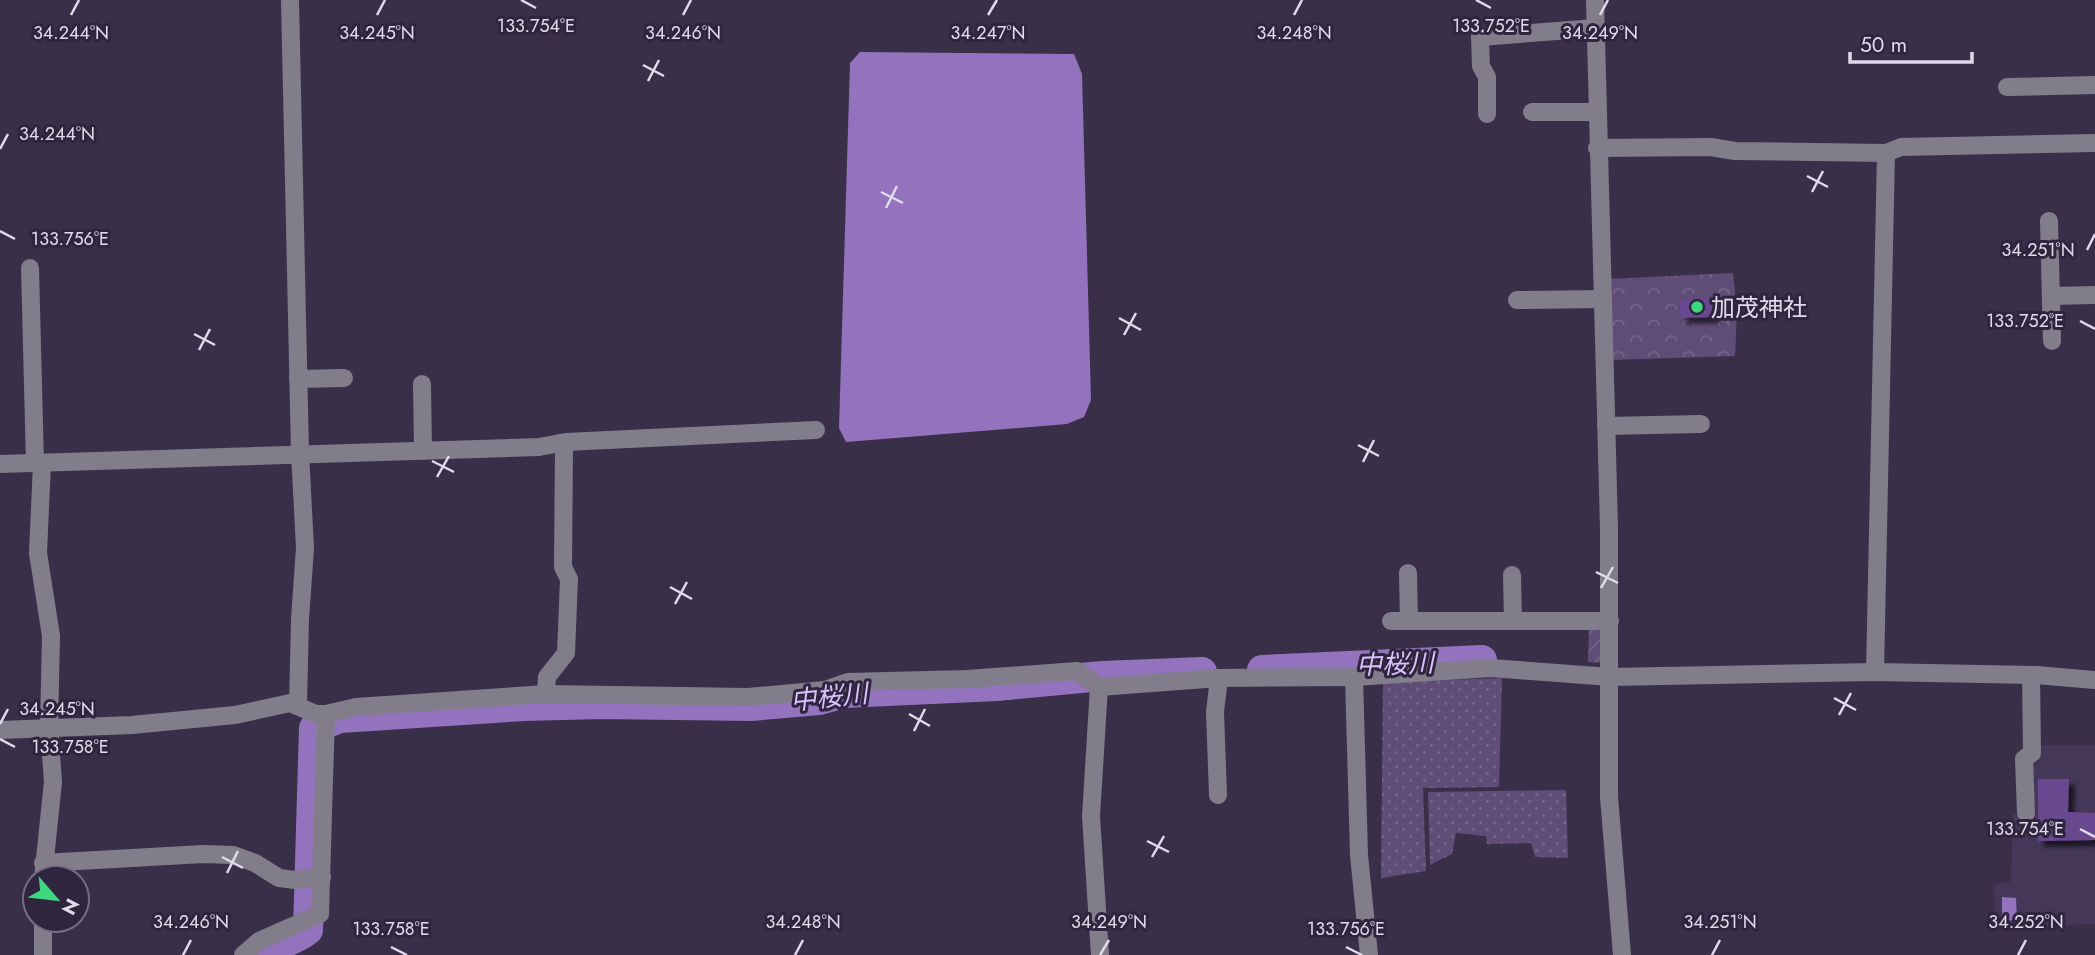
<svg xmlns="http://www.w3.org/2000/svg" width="2095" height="955" viewBox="0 0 2095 955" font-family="Jost,'Noto Sans JP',sans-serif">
  <defs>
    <pattern id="grass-dots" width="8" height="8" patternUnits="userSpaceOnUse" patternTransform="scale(1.75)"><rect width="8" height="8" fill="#5f4c77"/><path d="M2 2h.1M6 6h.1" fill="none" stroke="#76658a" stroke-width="1.8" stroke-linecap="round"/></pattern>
    <pattern id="forest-crowns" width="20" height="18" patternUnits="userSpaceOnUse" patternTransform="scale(1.75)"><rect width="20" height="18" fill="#5f4c77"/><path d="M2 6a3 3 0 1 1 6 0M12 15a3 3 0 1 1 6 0" fill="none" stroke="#76658a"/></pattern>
    <pattern id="garden-furrows" width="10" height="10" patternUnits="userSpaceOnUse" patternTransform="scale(1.75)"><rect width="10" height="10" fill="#5f4c77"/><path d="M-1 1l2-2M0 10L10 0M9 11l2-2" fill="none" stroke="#76658a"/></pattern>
    <filter id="shadow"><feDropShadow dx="6" dy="6" stdDeviation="2" flood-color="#0009"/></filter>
  </defs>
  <rect width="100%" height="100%" fill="#3a2f49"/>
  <polygon fill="#453758" points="2040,745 2095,745 2095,924 1995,928 1994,885 2011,881 2013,814 2033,812 2031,764 2039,762"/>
  <g fill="url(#grass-dots)">
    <polygon points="1502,678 1499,787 1423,788 1426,871 1381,878 1383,682"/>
    <polygon points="1566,790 1568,858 1535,857 1531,843 1487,844 1486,836 1456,833 1452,854 1430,865 1428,792"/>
  </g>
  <polygon fill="url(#forest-crowns)" points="1733,273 1737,312 1735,356 1609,360 1607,279"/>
  <polygon fill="url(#garden-furrows)" points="1589,627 1606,627 1605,663 1588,662"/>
  <g fill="#9373bd">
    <polygon points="860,52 1074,54 1082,74 1091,400 1084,417 1067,424 846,442 839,428 850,63"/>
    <polygon points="2002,897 2016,898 2017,920 2002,921"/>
  </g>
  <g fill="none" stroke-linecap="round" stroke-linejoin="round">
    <g stroke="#9373bd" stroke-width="30">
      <polyline points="1262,670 1482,660"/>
      <path d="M258 955C274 945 293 942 308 930L314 728 340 718 523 706 602 704 751 706 819 700 844 693 997 686 1102 676 1202 672"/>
    </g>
  </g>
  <g fill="#68488f" filter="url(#shadow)">
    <polygon points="1714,297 1714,317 1680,318 1679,300"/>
    <polygon points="2038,779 2069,779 2068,812 2095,813 2095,840 2038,841"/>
  </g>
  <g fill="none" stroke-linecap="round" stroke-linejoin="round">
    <g stroke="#827d8a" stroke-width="18">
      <polyline points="290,0 300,453 305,548 300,619 298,705"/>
      <polyline points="1595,0 1609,528 1609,797 1622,955"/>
      <polyline points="2007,87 2095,85"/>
      <polyline points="1532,112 1597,112"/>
      <polyline points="1487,114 1487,77 1481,66 1480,37 1596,28"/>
      <polyline points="1597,148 1711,147 1735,151 1886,153 1901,147 2095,143"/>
      <polyline points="2049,221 2052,341"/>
      <polyline points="30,268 35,463"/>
      <polyline points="2051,296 2095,295"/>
      <polyline points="1517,300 1602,299"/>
      <polyline points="298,379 344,378"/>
      <polyline points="422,384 423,450"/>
      <polyline points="1606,426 1701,424"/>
      <polyline points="42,463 38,553 51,636 49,728 53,782 43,878"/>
      <polyline points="0,464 539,447 566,442 816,430"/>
      <polyline points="1408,573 1409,621"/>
      <polyline points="1512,575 1513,621"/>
      <polyline points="1391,621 1610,621"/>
      <polyline points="1875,672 1886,153"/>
      <polyline points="1354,677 1359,855 1369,955"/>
      <polyline points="1099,687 1091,816 1100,955"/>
      <polyline points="546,694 547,677 566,653 569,579 563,567 564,449 560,443"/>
      <polyline points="0,730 132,725 235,715 290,703 316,714 326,714 356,707 546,694 748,697 825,690 848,682 967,679 1077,671 1099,687 1219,678 1354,677 1491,668 1610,677 1875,672 2036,675 2095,680"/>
      <polyline points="1218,795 1215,712 1219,678"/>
      <polyline points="2026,813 2024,759 2032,753 2031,675"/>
      <polyline points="43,863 203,854 233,855 255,863 279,878 295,880 322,877"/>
      <polyline points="43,920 43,955"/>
      <polyline points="243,955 259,941 320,914 326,714"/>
    </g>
  </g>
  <path fill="none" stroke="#e0daea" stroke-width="2.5" d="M521 0 536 8M1476 0 1491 8M71 15 79 0M377 15 385 0M683 15 691 0M988 15 997 0M1294 15 1302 0M1600 15 1608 0M643 65 664 76M648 81 659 60M0 149 8 134M1807 176 1828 187M881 192 903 203M1812 192 1823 171M886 208 897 186M0 231 15 239M2087 250 2095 234M1119 318 1141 330M2080 321 2095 329M194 334 215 345M1124 335 1136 313M199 350 210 329M1358 445 1379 456M432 461 454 472M1363 462 1374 440M437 477 449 456M1596 572 1618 583M670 587 692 599M1601 588 1613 567M675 604 687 582M1834 698 1856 710M909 714 930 726M1839 715 1851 693M0 724 8 709M914 731 925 709M0 739 15 747M2080 829 2095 837M1147 841 1169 852M222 857 243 868M1152 857 1164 836M227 873 238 851M391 947 407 955M1346 947 1362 955M183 955 191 940M795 955 803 940M1100 955 1109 940M1712 955 1720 940M2018 955 2026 940"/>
  <circle fill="#3cd77e" stroke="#30253e" stroke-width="2.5" cx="1697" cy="307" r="7"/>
  <g text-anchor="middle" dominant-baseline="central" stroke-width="6" stroke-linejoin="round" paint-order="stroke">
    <g font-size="24" fill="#e0daea" stroke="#30253e" text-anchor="start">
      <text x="1711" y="307">加茂神社</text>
    </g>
    <g font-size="26" font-style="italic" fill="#dac1fe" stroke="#30253e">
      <text transform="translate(1395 664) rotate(-2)">中桜川</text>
      <text transform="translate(829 697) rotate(-6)">中桜川</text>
    </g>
  </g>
  <g font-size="18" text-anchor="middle" fill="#e0daea" stroke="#30253e" stroke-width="6" stroke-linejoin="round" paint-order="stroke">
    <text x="536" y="32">133.754°E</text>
    <text x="1491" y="32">133.752°E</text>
    <text x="71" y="39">34.244°N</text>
    <text x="377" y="39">34.245°N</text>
    <text x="683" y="39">34.246°N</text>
    <text x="988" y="39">34.247°N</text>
    <text x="1294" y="39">34.248°N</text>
    <text x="1600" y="39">34.249°N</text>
    <text x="57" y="140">34.244°N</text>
    <text x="70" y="245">133.756°E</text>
    <text x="2038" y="256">34.251°N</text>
    <text x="2025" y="327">133.752°E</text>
    <text x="57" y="715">34.245°N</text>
    <text x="70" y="753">133.758°E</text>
    <text x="2025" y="835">133.754°E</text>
    <text x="191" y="928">34.246°N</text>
    <text x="803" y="928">34.248°N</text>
    <text x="1109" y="928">34.249°N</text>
    <text x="1720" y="928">34.251°N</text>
    <text x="2026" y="928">34.252°N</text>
    <text x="391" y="935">133.758°E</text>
    <text x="1346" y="935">133.756°E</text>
  </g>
  <g transform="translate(56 899) rotate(118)"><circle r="33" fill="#30253e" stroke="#766d83" stroke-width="2"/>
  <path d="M0-5L12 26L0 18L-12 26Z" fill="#3cd77e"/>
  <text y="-10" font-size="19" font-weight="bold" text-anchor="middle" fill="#e0daea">N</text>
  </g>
  <path d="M1850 52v10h122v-10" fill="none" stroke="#e0daea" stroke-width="3.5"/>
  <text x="1860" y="52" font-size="21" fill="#e0daea" stroke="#30253e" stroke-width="5" paint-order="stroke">50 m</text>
</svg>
